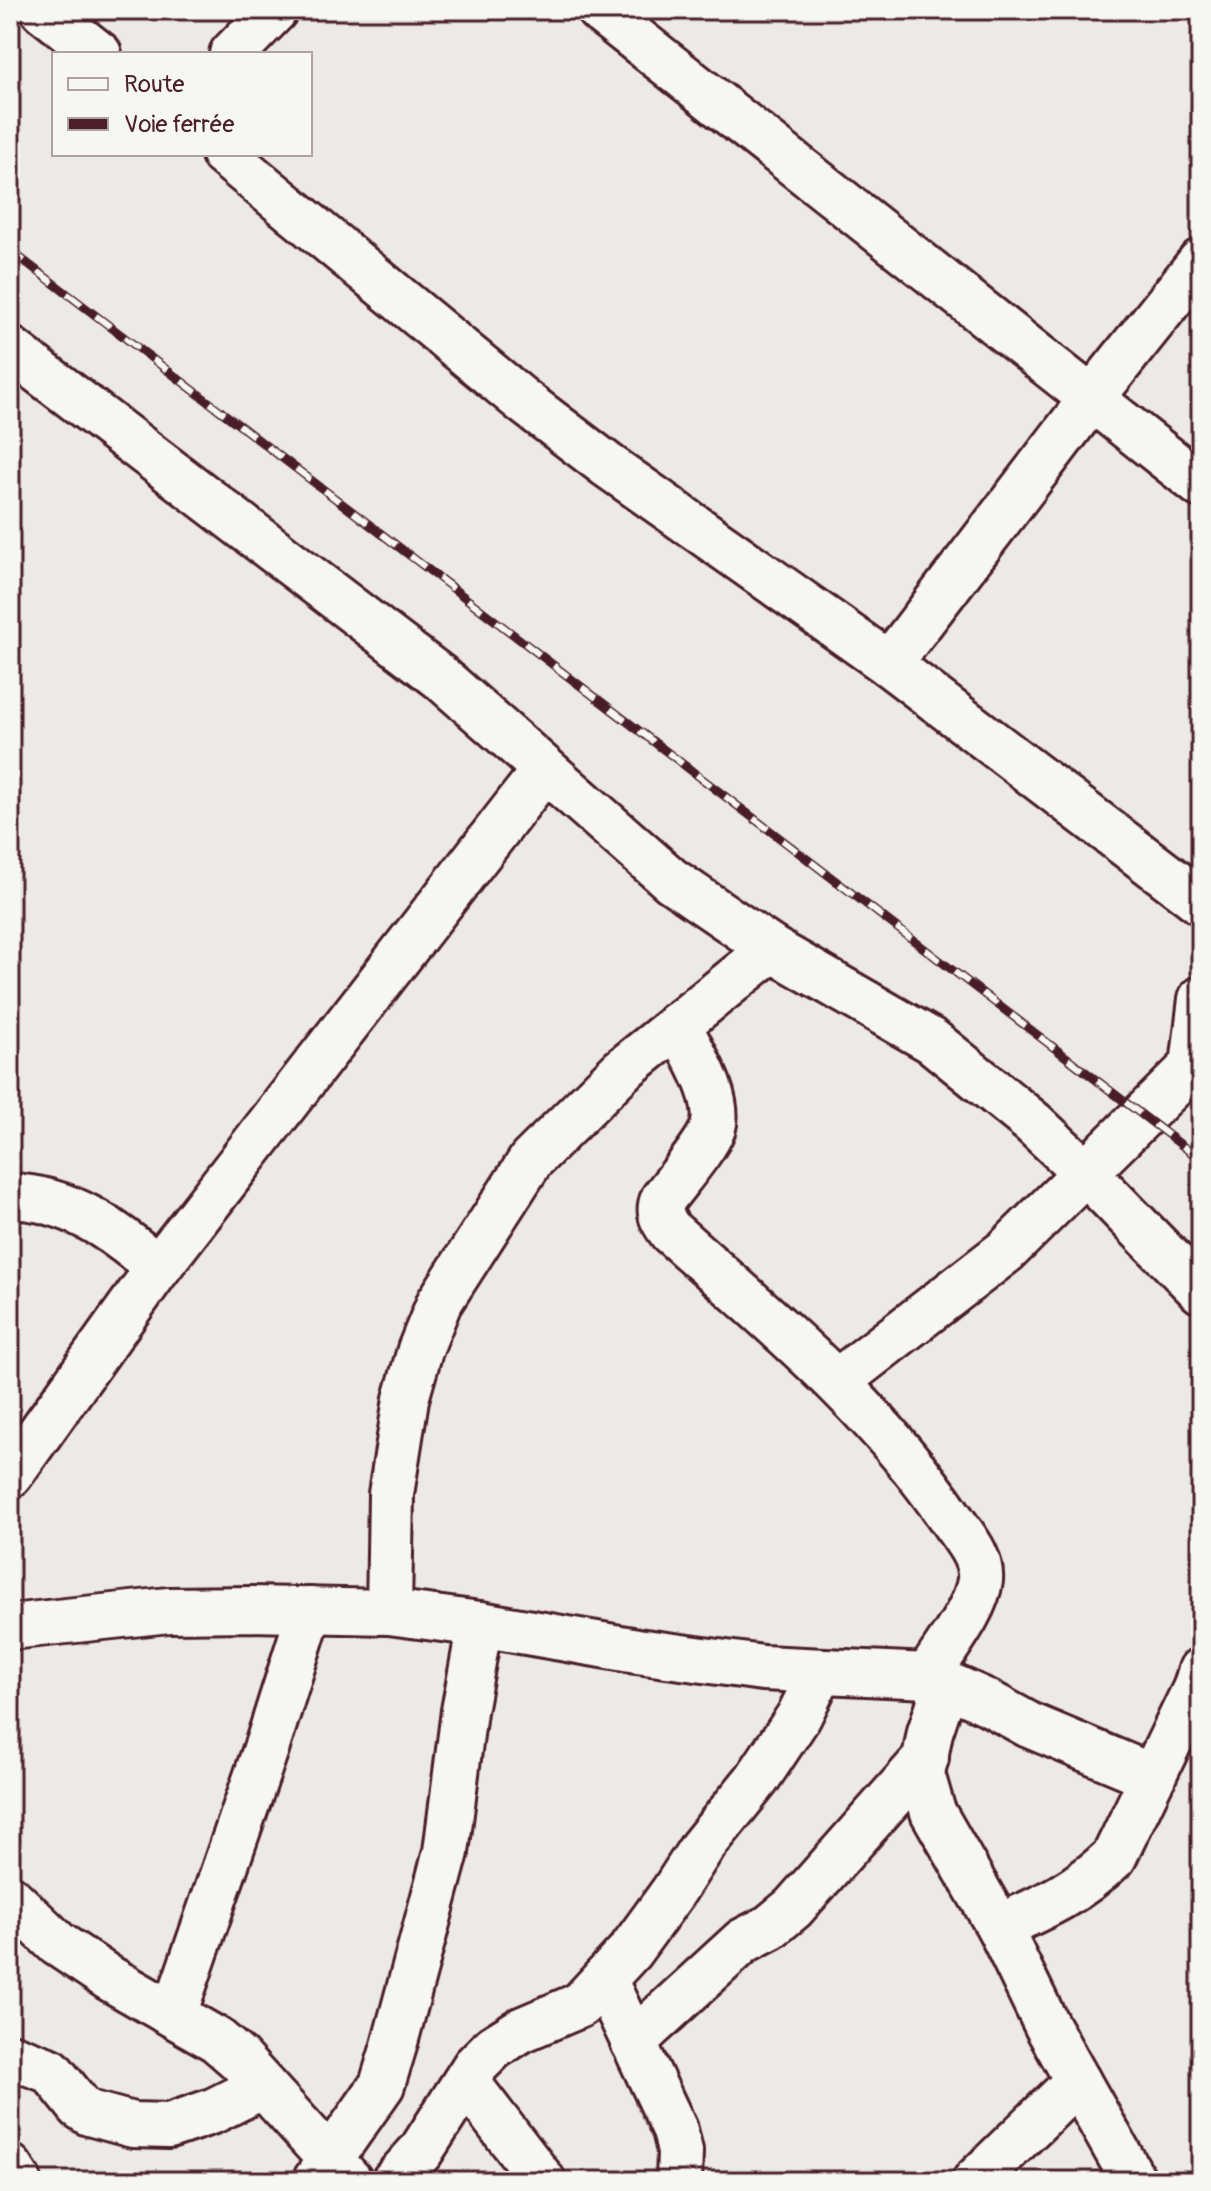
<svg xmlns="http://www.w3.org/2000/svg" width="1211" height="2191" viewBox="0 0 1211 2191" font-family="Pangolin,sans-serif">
  <rect width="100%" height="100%" fill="#ece9e6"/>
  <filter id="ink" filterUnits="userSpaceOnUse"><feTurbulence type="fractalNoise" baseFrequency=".0125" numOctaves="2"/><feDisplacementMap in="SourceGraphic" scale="16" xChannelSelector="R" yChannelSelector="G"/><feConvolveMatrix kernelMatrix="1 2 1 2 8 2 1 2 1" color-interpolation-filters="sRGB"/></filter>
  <g filter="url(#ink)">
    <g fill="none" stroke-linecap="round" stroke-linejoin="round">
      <defs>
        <g id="minor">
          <polyline points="43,10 99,54"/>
          <polyline points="599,10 1201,485"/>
          <polyline points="232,54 275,10"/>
          <polyline points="224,154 523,401 607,465 889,664 1201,902"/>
          <polyline points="10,349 440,677 671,880 772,949 932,1041 1033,1123 1085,1172 1201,1291"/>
          <polyline points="889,664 1092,398 1201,261"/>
          <path d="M678 1024C691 1051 722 1097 713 1128 706 1147 676 1181 663 1199 657 1213 663 1221 671 1232 774 1324 874 1404 952 1520 964 1538 982 1557 980 1580 976 1611 944 1649 928 1676"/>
          <polyline points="1193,1066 1201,999"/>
          <path d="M10 1196C70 1198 114 1230 158 1268"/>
          <polyline points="838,1381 1006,1251 1193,1066 1201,1064"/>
          <polyline points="10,1475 158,1268 544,770"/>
          <polyline points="389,1612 391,1494 406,1399 420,1350 439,1303 531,1160 622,1070 772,949"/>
          <polyline points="10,1627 169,1610 251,1609 389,1612 480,1624 637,1651 763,1668 928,1676 987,1702 1029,1725 1153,1777"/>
          <polyline points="946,1684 930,1732 922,1774 933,1812 999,1927 1047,2026 1134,2181"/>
          <polyline points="10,1898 58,1944 109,1978 217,2040 239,2059 350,2181"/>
          <path d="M999 1927C1046 1906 1076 1893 1114 1857L1195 1689 1201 1670"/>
          <polyline points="604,1979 675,2130 680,2151 679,2181"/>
          <polyline points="174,2014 268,1743 310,1610"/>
          <polyline points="633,2042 743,1941 770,1927 793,1908 926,1758"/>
          <polyline points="10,2056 51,2071 80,2107 89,2113 133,2125 169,2126 213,2111 263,2086"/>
          <polyline points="466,2081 543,2181"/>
          <polyline points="10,2167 19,2181"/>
          <polyline points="315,2181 382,2085 394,2046 446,1852 464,1711 480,1624"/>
          <polyline points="394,2181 421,2151 475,2066 494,2047 521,2030 580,2005 630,1951 673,1892 702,1847 757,1779 799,1716 821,1671"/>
          <polyline points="975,2181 1078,2081"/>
        </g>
      </defs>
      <use href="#minor" stroke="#4a1f2b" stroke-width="50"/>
      <use href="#minor" stroke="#f6f6f2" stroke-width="44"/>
      <defs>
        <polyline id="rail" points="10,250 1201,1160"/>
      </defs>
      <use href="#rail" stroke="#4a1f2b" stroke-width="9"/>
      <use href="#rail" stroke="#f6f6f2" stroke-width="6" stroke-dasharray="18" stroke-linecap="butt"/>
    </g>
  </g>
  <rect width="1211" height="2191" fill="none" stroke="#f6f6f2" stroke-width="40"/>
  <rect x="20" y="20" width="1171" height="2151" fill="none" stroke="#4a1f2b" stroke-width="3" filter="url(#ink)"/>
  <rect x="52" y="52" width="260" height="104" fill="#f6f6f2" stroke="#b1a0a2" stroke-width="2"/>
  <rect x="68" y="78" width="40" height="12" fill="#f6f6f2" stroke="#b1a0a2" stroke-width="2"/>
  <text x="124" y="92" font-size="24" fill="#4a1f2b">Route</text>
  <rect x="68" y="118" width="40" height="12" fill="#4a1f2b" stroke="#b1a0a2" stroke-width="2"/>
  <text x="124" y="132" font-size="24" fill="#4a1f2b">Voie ferrée</text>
</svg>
